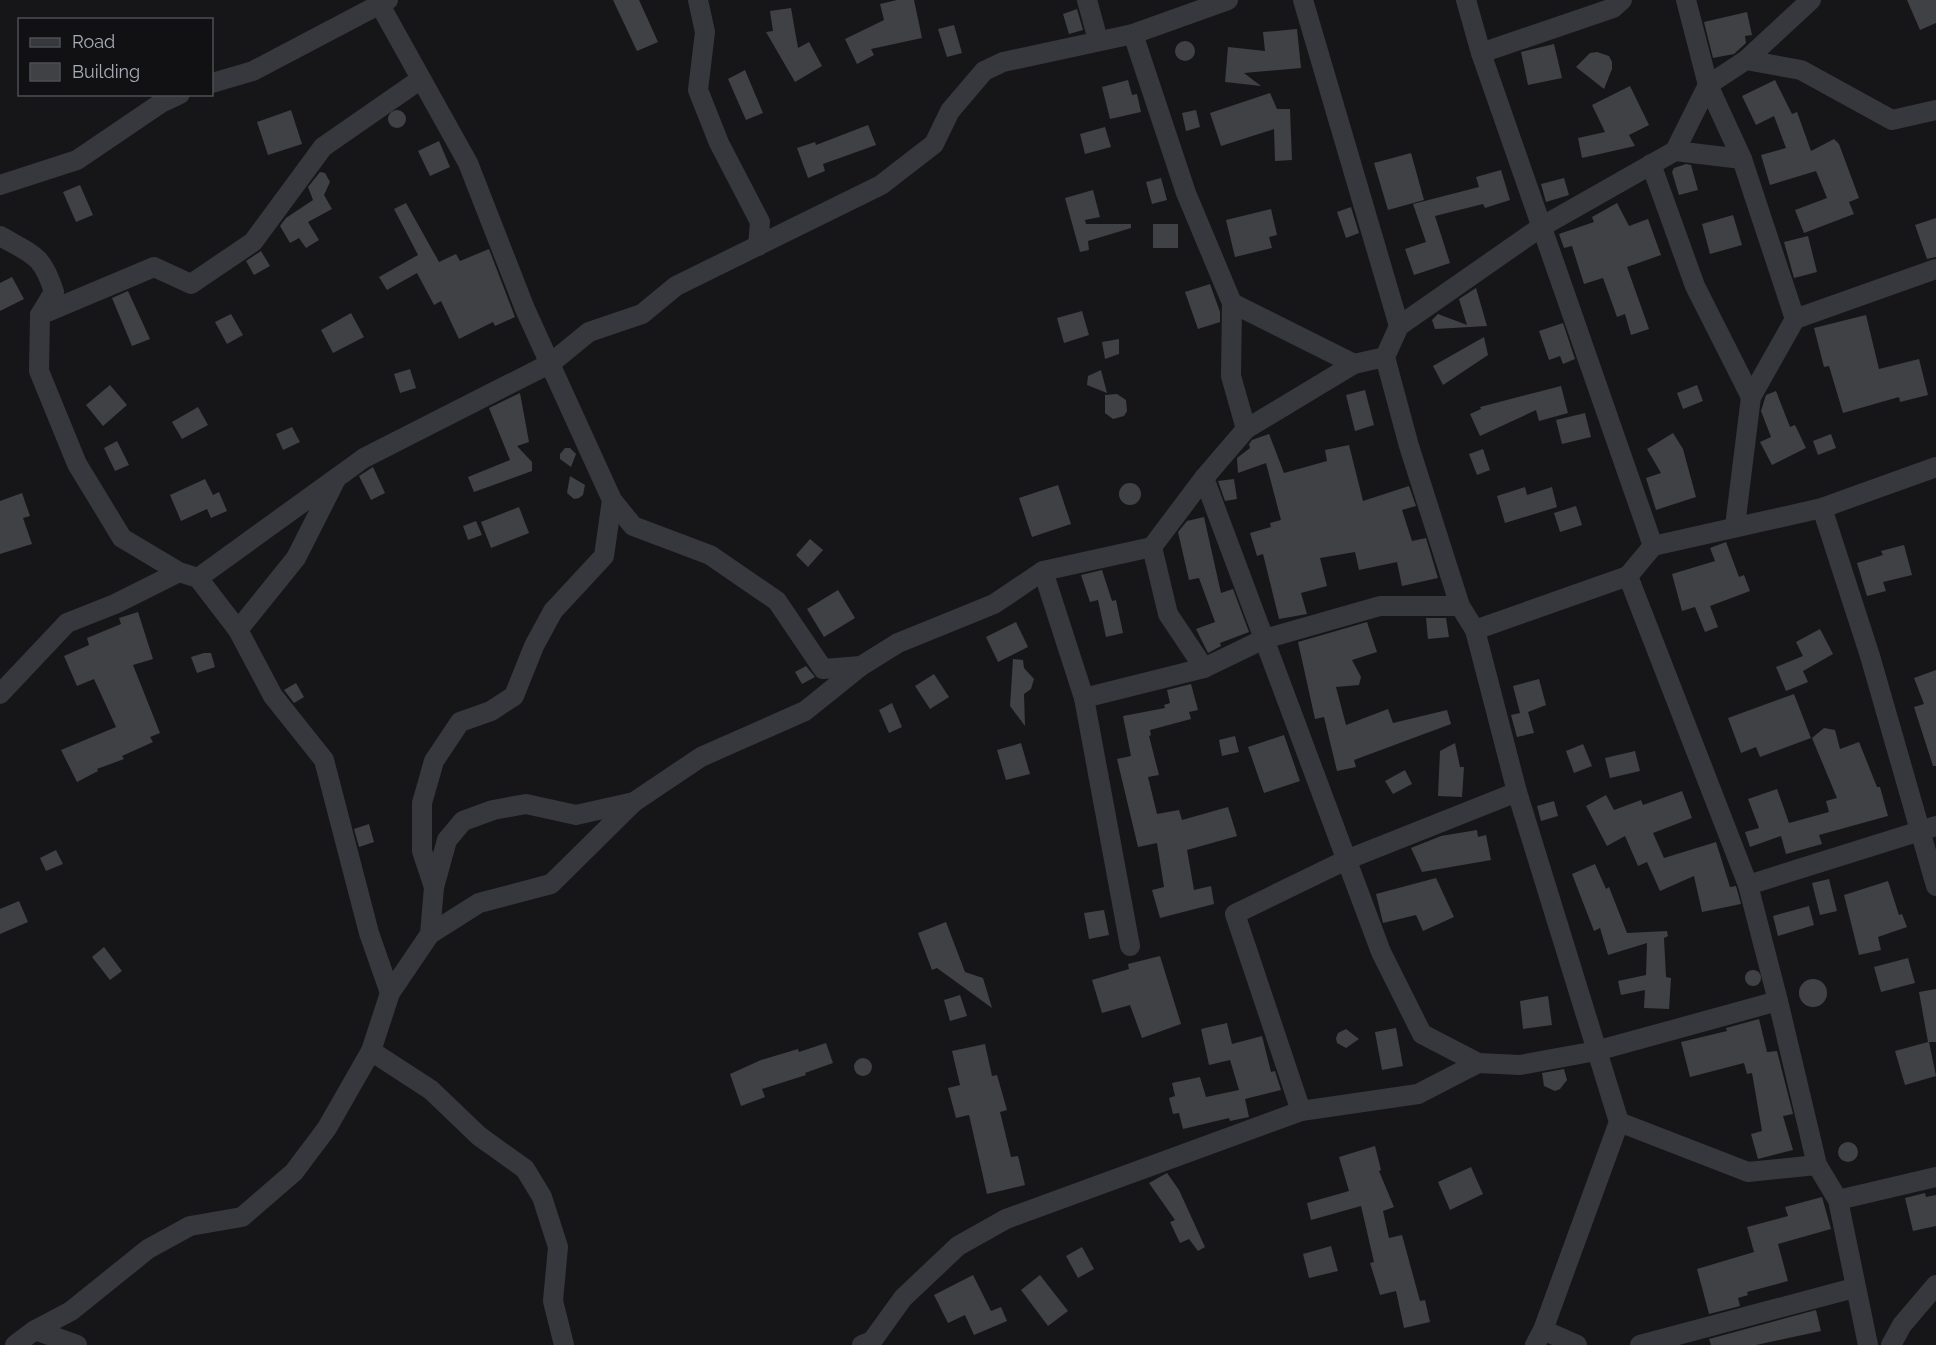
<svg xmlns="http://www.w3.org/2000/svg" width="1936" height="1345" viewBox="0 0 1936 1345" font-family="Raleway,sans-serif">
  <rect width="100%" height="100%" fill="#161618"/>
  <g fill="#404145">
    <polygon points="613,0 639,0 658,42 637,51"/>
    <polygon points="897,0 914,0 922,38 871,49 874,55 857,64 845,39 884,20 880,4"/>
    <polygon points="1907,0 1936,0 1936,23 1920,30"/>
    <polygon points="791,8 798,48 809,42 822,66 795,82 766,32 773,31 770,11"/>
    <polygon points="1077,9 1083,30 1069,34 1063,14"/>
    <polygon points="1747,12 1752,35 1745,36 1746,43 1734,54 1713,58 1704,22"/>
    <polygon points="954,25 962,53 947,57 938,29"/>
    <polygon points="1297,29 1301,68 1244,73 1261,86 1225,82 1228,47 1265,51 1263,32"/>
    <circle cx="1185" cy="51" r="10"/>
    <polygon points="1554,44 1562,78 1528,85 1521,52"/>
    <polygon points="1597,52 1609,56 1612,62 1612,69 1604,89 1576,67 1590,53"/>
    <polygon points="745,70 763,113 746,120 728,79"/>
    <polygon points="1128,80 1132,95 1137,94 1141,112 1110,119 1102,87"/>
    <polygon points="1775,80 1792,114 1797,112 1811,151 1834,139 1839,144 1859,198 1849,202 1854,214 1804,233 1795,210 1827,198 1816,171 1770,185 1761,155 1786,148 1774,116 1756,125 1742,96"/>
    <polygon points="1630,86 1649,125 1629,135 1635,146 1582,158 1578,138 1605,132 1592,105"/>
    <polygon points="1270,93 1277,109 1290,109 1292,160 1275,161 1274,129 1221,146 1210,113"/>
    <polygon points="291,110 302,144 268,155 257,122"/>
    <polygon points="1196,110 1200,127 1186,131 1182,113"/>
    <circle cx="397" cy="119" r="9"/>
    <polygon points="868,125 876,145 823,164 825,171 808,178 797,148 815,142 816,145"/>
    <polygon points="1105,127 1111,147 1085,154 1080,134"/>
    <polygon points="439,141 450,167 430,176 418,151"/>
    <polygon points="1411,153 1424,200 1388,210 1374,163"/>
    <polygon points="1686,164 1691,165 1698,190 1679,195 1672,172 1674,168"/>
    <polygon points="1501,170 1510,200 1485,208 1483,204 1435,216 1450,263 1414,275 1405,249 1426,242 1413,204 1479,187 1476,177"/>
    <polygon points="320,172 325,173 330,182 324,195 332,209 308,222 319,240 306,248 299,238 290,243 280,226 286,218 313,200 308,187"/>
    <polygon points="1161,178 1167,200 1152,204 1146,182"/>
    <polygon points="1564,178 1569,195 1546,202 1541,184"/>
    <polygon points="80,185 93,215 76,222 63,192"/>
    <polygon points="1093,190 1100,217 1085,220 1086,224 1131,224 1131,228 1088,241 1089,250 1080,252 1065,198"/>
    <polygon points="406,203 439,262 456,254 460,261 489,249 515,317 495,326 493,322 459,339 441,301 434,305 417,273 387,290 379,277 418,255 394,209"/>
    <polygon points="1617,203 1629,226 1648,219 1661,255 1627,267 1649,329 1631,335 1625,314 1617,317 1603,278 1584,284 1572,246 1564,248 1559,234 1594,222 1592,217"/>
    <polygon points="1351,207 1359,233 1346,238 1337,212"/>
    <polygon points="1271,209 1277,235 1269,237 1272,248 1235,257 1226,220"/>
    <polygon points="1733,215 1742,245 1710,254 1702,224"/>
    <polygon points="1936,218 1936,257 1927,259 1915,225"/>
    <rect x="1153" y="224" width="25" height="24"/>
    <polygon points="1808,236 1817,272 1794,278 1784,242"/>
    <polygon points="261,251 270,266 254,275 246,261"/>
    <polygon points="12,277 24,299 0,311 0,283"/>
    <polygon points="1210,284 1220,312 1220,322 1198,329 1185,292"/>
    <polygon points="1476,288 1487,326 1435,329 1432,320 1438,314 1467,325 1459,299"/>
    <polygon points="128,291 150,339 132,346 112,298"/>
    <polygon points="1082,311 1089,335 1064,343 1057,318"/>
    <polygon points="351,313 364,337 333,353 321,330"/>
    <polygon points="231,314 243,335 227,344 215,322"/>
    <polygon points="1866,315 1879,369 1919,359 1928,395 1900,402 1899,397 1843,413 1829,366 1824,367 1814,328"/>
    <polygon points="1563,323 1575,359 1563,364 1560,356 1549,360 1539,331"/>
    <polygon points="1484,337 1488,355 1443,385 1433,366"/>
    <polygon points="1119,339 1119,354 1105,359 1102,342"/>
    <polygon points="410,369 416,388 400,393 394,374"/>
    <polygon points="1101,370 1107,393 1087,385 1088,376"/>
    <polygon points="110,385 127,405 103,426 86,405"/>
    <polygon points="1697,385 1703,401 1683,409 1677,393"/>
    <polygon points="1561,386 1568,413 1539,421 1536,410 1480,436 1470,414 1481,409 1480,407"/>
    <polygon points="1365,390 1374,425 1355,431 1346,395"/>
    <polygon points="1776,391 1790,427 1795,425 1806,448 1772,465 1760,442 1771,437 1761,411 1766,395"/>
    <polygon points="520,393 529,442 517,446 532,462 532,471 474,492 468,477 510,460 489,408"/>
    <polygon points="1117,394 1126,400 1127,411 1124,416 1113,419 1105,413 1105,395"/>
    <polygon points="198,407 208,425 182,439 172,422"/>
    <polygon points="1585,413 1591,437 1562,444 1556,420"/>
    <polygon points="292,427 300,442 283,450 276,434"/>
    <polygon points="1673,433 1683,449 1696,497 1656,510 1646,478 1661,473 1647,449"/>
    <polygon points="1269,434 1284,473 1327,461 1325,450 1349,445 1363,501 1409,486 1416,506 1402,510 1412,541 1426,538 1438,578 1402,586 1397,562 1359,570 1355,552 1320,558 1327,586 1301,593 1307,614 1279,619 1263,554 1257,556 1250,533 1271,527 1270,523 1281,520 1266,463 1238,473 1237,458 1250,448 1249,444 1252,440"/>
    <polygon points="1831,434 1836,448 1818,455 1813,441"/>
    <polygon points="117,441 129,465 115,471 104,448"/>
    <polygon points="565,448 570,448 576,454 571,467 560,459 560,454"/>
    <polygon points="1483,449 1490,470 1477,475 1469,454"/>
    <polygon points="373,467 385,493 371,500 359,476"/>
    <polygon points="570,476 585,485 583,495 579,498 574,499 567,493"/>
    <polygon points="205,479 213,495 219,492 227,511 211,518 207,509 181,521 170,495"/>
    <polygon points="1234,479 1237,499 1225,501 1218,481"/>
    <circle cx="1130" cy="494" r="11"/>
    <polygon points="1058,485 1071,524 1032,537 1019,498"/>
    <polygon points="1525,487 1527,495 1552,487 1557,507 1505,523 1497,496"/>
    <polygon points="22,493 30,516 23,518 32,544 0,554 0,501"/>
    <polygon points="1576,506 1582,525 1560,532 1554,513"/>
    <polygon points="519,507 529,533 491,548 481,522"/>
    <polygon points="1204,517 1221,593 1233,589 1249,632 1220,643 1221,646 1208,653 1196,629 1215,622 1199,578 1189,580 1178,532 1187,521"/>
    <polygon points="476,521 482,535 468,540 463,526"/>
    <polygon points="810,539 823,550 808,567 796,555"/>
    <polygon points="1726,542 1739,577 1744,575 1750,591 1710,606 1718,627 1705,632 1695,607 1682,611 1672,574 1715,561 1710,548"/>
    <polygon points="1904,545 1912,575 1883,582 1886,591 1867,596 1857,563 1883,555 1881,551"/>
    <polygon points="1102,570 1112,601 1116,600 1123,633 1106,637 1098,600 1090,602 1081,575"/>
    <polygon points="838,590 855,618 824,637 807,609"/>
    <polygon points="138,612 153,659 133,665 160,733 150,737 153,742 122,756 124,759 97,769 98,771 77,782 61,750 116,727 94,679 77,686 64,656 89,645 87,638 121,624 119,618"/>
    <polygon points="1426,618 1446,618 1449,637 1428,639"/>
    <polygon points="1016,622 1028,647 998,662 986,637"/>
    <polygon points="1367,622 1377,652 1352,660 1361,677 1359,685 1336,687 1346,725 1388,709 1393,723 1447,710 1451,724 1354,760 1356,767 1337,771 1324,717 1315,719 1298,642"/>
    <polygon points="1820,629 1833,654 1803,671 1808,682 1786,691 1776,667 1803,656 1796,642"/>
    <polygon points="204,653 211,653 215,667 197,673 191,657"/>
    <polygon points="1013,659 1023,660 1024,668 1034,679 1031,689 1024,694 1025,726 1010,706"/>
    <polygon points="806,666 815,677 802,684 795,672"/>
    <polygon points="1936,670 1936,766 1933,766 1914,707 1924,704 1914,678"/>
    <polygon points="934,674 949,697 930,709 915,686"/>
    <polygon points="1539,679 1546,705 1528,712 1534,733 1517,737 1511,715 1520,713 1513,686"/>
    <polygon points="296,683 304,697 294,703 284,690"/>
    <polygon points="1191,684 1198,710 1189,712 1191,719 1150,730 1151,735 1149,736 1159,775 1148,777 1157,814 1179,810 1182,820 1228,807 1237,836 1187,850 1194,890 1211,886 1214,904 1160,918 1152,890 1164,887 1157,843 1138,847 1117,759 1131,756 1123,716 1165,708 1164,705 1170,703 1167,690"/>
    <polygon points="1794,694 1811,738 1760,757 1756,747 1741,753 1728,718"/>
    <polygon points="892,703 902,727 889,733 879,710"/>
    <polygon points="1824,728 1835,730 1840,749 1859,742 1877,787 1880,787 1888,816 1819,835 1822,844 1786,854 1781,836 1750,847 1745,832 1759,828 1748,799 1777,789 1789,823 1829,812 1826,801 1837,798 1812,738"/>
    <polygon points="1284,735 1300,781 1264,793 1248,747"/>
    <polygon points="1235,736 1239,752 1222,756 1219,740"/>
    <polygon points="1021,743 1030,774 1006,780 997,750"/>
    <polygon points="1455,743 1460,767 1464,767 1462,797 1438,796 1440,751"/>
    <polygon points="1583,744 1592,766 1574,773 1566,751"/>
    <polygon points="1635,751 1640,771 1610,778 1605,758"/>
    <polygon points="1405,770 1412,784 1393,794 1385,781"/>
    <polygon points="1682,791 1692,818 1653,833 1664,858 1716,842 1730,887 1736,886 1741,904 1702,912 1694,876 1660,891 1647,862 1638,866 1625,836 1607,846 1586,806 1606,795 1614,810 1641,800 1643,805"/>
    <polygon points="1554,801 1558,816 1541,821 1537,806"/>
    <polygon points="369,824 374,842 359,847 354,829"/>
    <polygon points="1477,830 1478,837 1486,835 1491,860 1422,872 1411,848 1441,836"/>
    <polygon points="56,850 63,864 46,871 40,858"/>
    <polygon points="1595,864 1606,889 1609,887 1627,933 1667,931 1668,936 1664,938 1666,977 1671,978 1669,1009 1644,1008 1645,990 1621,995 1618,981 1646,975 1647,943 1608,955 1600,928 1594,931 1572,874"/>
    <polygon points="1436,878 1454,917 1423,931 1416,915 1383,923 1376,894"/>
    <polygon points="1829,879 1837,911 1820,915 1812,883"/>
    <polygon points="1888,881 1899,915 1902,914 1907,927 1878,937 1881,950 1859,955 1844,895"/>
    <polygon points="19,901 28,922 0,934 0,909"/>
    <polygon points="1809,906 1814,925 1778,936 1773,916"/>
    <polygon points="1104,910 1109,935 1089,939 1084,913"/>
    <polygon points="946,922 965,972 983,978 992,1008 937,968 932,970 918,933"/>
    <polygon points="104,947 122,971 110,980 92,957"/>
    <polygon points="1160,956 1181,1024 1142,1038 1130,1005 1102,1013 1092,980 1129,969 1128,964"/>
    <polygon points="1908,958 1915,983 1881,992 1874,967"/>
    <circle cx="1753" cy="978" r="8"/>
    <circle cx="1813" cy="993" r="14"/>
    <polygon points="1936,989 1936,1042 1929,1042 1936,1076 1905,1085 1895,1051 1928,1042 1919,992"/>
    <polygon points="960,995 967,1016 950,1021 944,1000"/>
    <polygon points="1548,996 1552,1025 1523,1029 1520,1001"/>
    <polygon points="1759,1019 1767,1052 1777,1051 1793,1114 1783,1116 1793,1150 1758,1159 1751,1134 1762,1131 1752,1073 1747,1074 1744,1063 1690,1077 1681,1042 1727,1031 1726,1028"/>
    <polygon points="1227,1023 1232,1044 1262,1036 1271,1072 1275,1071 1281,1090 1245,1099 1249,1117 1230,1121 1229,1118 1183,1129 1179,1113 1173,1114 1169,1098 1175,1096 1172,1083 1200,1077 1206,1097 1239,1090 1230,1060 1209,1065 1201,1029"/>
    <polygon points="1396,1028 1403,1066 1382,1070 1375,1032"/>
    <polygon points="1346,1029 1359,1039 1346,1048 1337,1043 1336,1038 1338,1033"/>
    <polygon points="826,1043 833,1063 805,1073 806,1075 762,1089 765,1097 741,1106 730,1074 761,1060 798,1049 799,1052"/>
    <polygon points="985,1044 992,1076 997,1075 1007,1110 1000,1112 1011,1157 1018,1156 1025,1185 987,1194 969,1115 956,1118 948,1088 960,1085 952,1051"/>
    <circle cx="863" cy="1067" r="9"/>
    <polygon points="1564,1069 1567,1080 1560,1089 1555,1091 1544,1086 1542,1073"/>
    <circle cx="1848" cy="1152" r="10"/>
    <polygon points="1375,1146 1381,1170 1379,1171 1394,1207 1383,1211 1389,1238 1402,1235 1420,1301 1425,1300 1430,1322 1404,1328 1396,1291 1380,1295 1370,1263 1374,1262 1361,1206 1311,1220 1307,1203 1349,1191 1339,1157"/>
    <polygon points="1471,1167 1483,1194 1450,1210 1438,1182"/>
    <polygon points="1167,1173 1179,1190 1205,1247 1198,1251 1189,1239 1180,1243 1170,1222 1175,1220 1149,1183"/>
    <polygon points="1925,1193 1926,1197 1936,1195 1936,1226 1913,1231 1905,1198"/>
    <polygon points="1822,1197 1831,1229 1778,1244 1788,1281 1747,1292 1748,1295 1738,1298 1740,1306 1709,1314 1697,1269 1754,1252 1747,1227 1788,1216 1785,1207"/>
    <polygon points="1331,1246 1338,1271 1309,1278 1303,1254"/>
    <polygon points="1082,1247 1094,1269 1078,1278 1066,1256"/>
    <polygon points="973,1275 991,1311 1001,1307 1007,1321 974,1335 965,1315 948,1323 934,1295"/>
    <polygon points="1040,1275 1068,1311 1048,1326 1021,1290"/>
    <polygon points="1816,1310 1821,1331 1756,1345 1711,1345 1709,1339"/>
  </g>
  <g fill="none" stroke-linecap="round" stroke-linejoin="round">
    <g stroke="#37383d" stroke-width="20">
      <polyline points="698,0 705,32 698,90 719,143 760,222 758,246"/>
      <polyline points="1087,0 1098,40"/>
      <polyline points="1303,0 1399,326"/>
      <polyline points="1466,0 1481,53 1653,546"/>
      <polyline points="1686,0 1708,85 1742,159 1795,319 1751,397 1735,526"/>
      <polyline points="1133,34 1186,193 1232,303 1231,376 1246,429"/>
      <polyline points="1481,53 1613,8 1622,0"/>
      <polyline points="1746,60 1801,70 1892,120 1936,110"/>
      <polyline points="212,83 253,71 388,0"/>
      <polyline points="1675,151 1742,159"/>
      <polyline points="1651,164 1695,286 1751,397"/>
      <polyline points="0,185 77,160 161,103 180,94"/>
      <path d="M0 236C33 255 42 254 54 292L40 315 39 371 77 464 122 538 179 572 198 578 238 630 273 696 324 760 369 933 390 993"/>
      <polyline points="1232,303 1354,364"/>
      <polyline points="40,315 154,267 191,284 253,242 323,147 421,79"/>
      <polyline points="1795,319 1936,269"/>
      <polyline points="1204,478 1381,952 1422,1034 1478,1063"/>
      <polyline points="612,500 633,526 710,555 777,601 823,669 861,666 898,643 994,604 1043,571 1152,547"/>
      <polyline points="1822,508 1870,656 1936,886"/>
      <polyline points="1043,571 1084,698 1130,946"/>
      <polyline points="198,578 364,458 551,363 589,332 642,314 676,286 881,185 934,144 950,111 984,71 1003,62 1133,34 1228,0"/>
      <polyline points="238,630 296,558 336,479"/>
      <polyline points="1475,630 1460,606 1409,446 1385,357 1399,326 1541,227 1675,151 1708,85 1746,60 1811,0"/>
      <polyline points="1204,668 1168,614 1152,547 1204,478 1246,429 1354,364 1385,357"/>
      <polyline points="0,694 67,623 115,604 179,572"/>
      <polyline points="1084,698 1204,668 1264,639 1380,606 1460,606"/>
      <polyline points="1517,792 1346,860 1235,914 1301,1111 1418,1094 1478,1063 1520,1065 1596,1051 1778,1001 1748,885 1628,576"/>
      <polyline points="1748,885 1936,826"/>
      <polyline points="434,887 447,840 463,821 493,810 526,804 576,815 634,802"/>
      <polyline points="430,934 479,903 551,884 634,802 701,757 805,711 861,666"/>
      <polyline points="1778,1001 1817,1165 1838,1200 1868,1345"/>
      <polyline points="371,1051 431,1090 479,1136 525,1169 542,1197 558,1247 553,1301 564,1345"/>
      <polyline points="1619,1122 1748,1172 1817,1165"/>
      <polyline points="1838,1200 1936,1177"/>
      <polyline points="35,1330 77,1345"/>
      <polyline points="1543,1330 1577,1345"/>
      <polyline points="15,1345 35,1330 71,1311 148,1249 190,1226 242,1217 294,1172 327,1128 371,1051 390,993 430,934 434,887 422,851 422,803 434,761 460,722 491,711 514,696 534,646 553,611 604,556 612,500 525,309 468,163 380,5"/>
      <polyline points="862,1345 872,1341 903,1298 958,1246 1006,1219 1301,1111"/>
      <polyline points="1535,1345 1543,1330 1619,1122 1517,792 1475,630 1628,576 1653,546 1822,508 1936,467"/>
      <polyline points="1640,1345 1854,1288"/>
      <polyline points="1891,1345 1902,1325 1936,1285"/>
    </g>
  </g>
  <rect x="18" y="18" width="195" height="78" fill="#111113" stroke="#4d4f55" stroke-width="1.5"/>
  <rect x="30" y="38" width="30" height="9" fill="#37383d" stroke="#4d4f55" stroke-width="1.5"/>
  <text x="72" y="48" font-size="18" fill="#a8adb8">Road</text>
  <rect x="30" y="63" width="30" height="18" fill="#404145" stroke="#4d4f55" stroke-width="1.5"/>
  <text x="72" y="78" font-size="18" fill="#a8adb8">Building</text>
</svg>
